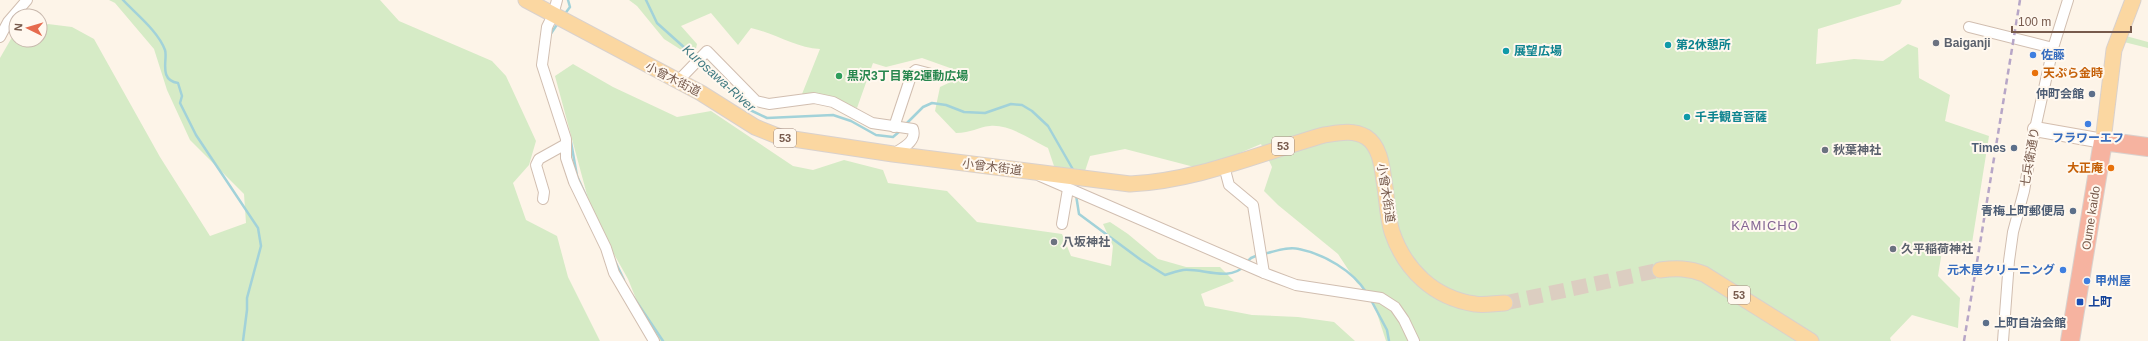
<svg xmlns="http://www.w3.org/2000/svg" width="2148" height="341" viewBox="0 0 2148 341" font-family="Helvetica,'Noto Sans JP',sans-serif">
  <rect width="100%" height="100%" fill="#fdf4e8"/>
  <g fill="#d6ebc6">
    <polygon points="109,0 380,0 399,21 492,61 506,76 536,141 529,165 513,183 526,220 557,236 568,277 600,341 0,341 0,58 15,32 16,40 40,40 40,28 48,24 72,27 94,39 160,157 210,236 246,223 244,194 190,140 167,90 154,49 115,3"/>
    <path d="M629 0H1902L1900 4 1818 29 1816 64 1854 59 1883 61 1908 44 1918 48 1919 78 1950 95 1945 121 1989 136 1972 243 1942 251 1938 276 1960 298 1958 328 1912 315 1890 338 1891 341H1386L1371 295 1357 283 1338 254 1278 205 1264 191 1272 167 1261 144 1202 169 1125 149 1090 156 1085 171 1055 169 1048 148C1032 140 1009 124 990 126 978 127 971 133 956 133L935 111 940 87 957 79 950 68 922 58 886 67 873 63 857 108C838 100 823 94 802 94L820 49C796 48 774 33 751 28L738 45 711 13 681 26 697 44 694 58 664 39 637 6Z"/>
    <polygon points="2126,36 2148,42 2148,48 2124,42"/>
    <polygon points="573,64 613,87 677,117 711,111 793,166 813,170 844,160 883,170 888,183 947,191 977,222 1062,234 1071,256 1111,266 1113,246 1103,224 1110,222 1128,234 1158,259 1186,267 1220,267 1234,281 1201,294 1205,306 1252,315 1298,317 1334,322 1355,341 653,341 628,279 593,217 555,76"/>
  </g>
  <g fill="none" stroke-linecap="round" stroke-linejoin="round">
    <g stroke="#a2d2d9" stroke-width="2.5">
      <path d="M123 0C136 14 158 31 165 50 168 59 158 80 178 83L182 96 180 103 196 135 258 228 261 246 247 298V310L243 341"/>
      <polyline points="646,0 657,23 696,58"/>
      <polyline points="564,15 570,7 568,0"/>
      <polyline points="550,35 558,23"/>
      <polyline points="700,61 748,109 767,118 833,115 851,121 876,135 893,137 900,131"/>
      <polyline points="906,124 923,107 932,103 946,105 964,112 985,113 1011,104 1022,105 1032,111 1048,126 1075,173"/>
      <polyline points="571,142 577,176 586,196"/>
      <path d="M1076 195 1079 214 1141 260 1165 275C1171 273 1177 271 1183 270 1202 268 1230 282 1244 266"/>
      <path d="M1263 254C1274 252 1287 246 1299 249 1324 254 1353 271 1366 292"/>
      <polyline points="615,261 624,280"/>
      <polyline points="1247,262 1251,258 1258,255"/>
      <polyline points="632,295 663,341"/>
      <polyline points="1371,300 1387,330 1389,341"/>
    </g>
    <polyline stroke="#dccec1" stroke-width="15" stroke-dasharray="15 8" stroke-linecap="butt" points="1505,303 1660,270"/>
    <defs>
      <g id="street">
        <polyline points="557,0 553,15 547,27 542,65 566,139 566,158 574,182 606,248 614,273 654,341"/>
        <polyline points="1969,27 2053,48"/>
        <polyline points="0,37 8,22 27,0"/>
        <path d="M678 81 707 51 756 101 769 104 814 98 833 102 872 123 913 129C917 142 902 148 893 154"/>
        <polyline points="894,127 912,73 916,70 935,75"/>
        <polyline points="1224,166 1229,185 1253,205 1264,273"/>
        <polyline points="1040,176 1264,273 1296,285 1381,298 1395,307 1404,320 1414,341"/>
        <polyline points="543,199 544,192 536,165 539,159 566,144"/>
        <polyline points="1062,224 1068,189"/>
        <polyline points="2003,341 2009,261 2013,232 2024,191 2035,129 2053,48 2068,0"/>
      </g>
      <polyline id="secondary" points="2035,129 2103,141"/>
      <g id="primary">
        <path d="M526 0 701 93 755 127 780 137 893 154 1130 184C1197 181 1260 153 1324 135 1338 133 1352 129 1366 137 1380 146 1382 166 1384 181 1387 197 1387 216 1392 232 1405 270 1434 298 1475 304 1484 306 1496 303 1505 303"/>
        <polyline points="2103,141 2114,50 2133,0"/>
        <path d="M1660 270C1676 268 1689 268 1704 274L1811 341"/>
      </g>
      <polyline id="highway" points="2070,341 2103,141 2148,147"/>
    </defs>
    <use href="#street" stroke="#d1beb0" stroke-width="12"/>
    <use href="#secondary" stroke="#d4beae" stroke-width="16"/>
    <use href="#primary" stroke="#d9d1cd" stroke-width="17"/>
    <use href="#highway" stroke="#d9d1cd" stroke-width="20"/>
    <use href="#street" stroke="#fff" stroke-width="10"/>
    <use href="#secondary" stroke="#fff" stroke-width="14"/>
    <use href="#primary" stroke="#fbd7a1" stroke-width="15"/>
    <use href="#highway" stroke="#f6b3a0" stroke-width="18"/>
    <polyline stroke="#b7a6c7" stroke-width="2.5" stroke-dasharray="6 4" stroke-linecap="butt" points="1964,341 2020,0"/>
  </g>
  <g fill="#6b7280" stroke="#fff8ef" stroke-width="1.5">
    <circle cx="1936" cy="43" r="4"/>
    <circle cx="1825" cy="150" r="4"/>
    <circle cx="1054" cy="242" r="4"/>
    <circle cx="1893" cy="249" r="4"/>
  </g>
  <g fill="#0f9aa8" stroke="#fff8ef" stroke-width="1.5">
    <circle cx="1668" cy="45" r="4"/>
    <circle cx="1506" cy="51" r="4"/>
    <circle cx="1687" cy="117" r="4"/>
  </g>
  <g fill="#3f7fe0" stroke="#fff8ef" stroke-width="1.5">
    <circle cx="2033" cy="55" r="4"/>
    <circle cx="2088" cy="124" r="4"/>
    <circle cx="2063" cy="270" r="4"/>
    <circle cx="2087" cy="281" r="4"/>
  </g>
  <g fill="#e8710a" stroke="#fff8ef" stroke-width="1.5">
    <circle cx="2035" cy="73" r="4"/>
    <circle cx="2111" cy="168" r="4"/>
  </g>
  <circle fill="#2e9e5b" stroke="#fff8ef" stroke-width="1.5" cx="839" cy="76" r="4"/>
  <g fill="#5c6f8a" stroke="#fff8ef" stroke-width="1.5">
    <circle cx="2092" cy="94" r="4"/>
    <circle cx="2014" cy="148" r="4"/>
    <circle cx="2073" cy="211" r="4"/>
    <circle cx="1986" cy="323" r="4"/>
  </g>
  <rect fill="#1a4fb4" stroke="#fff8ef" stroke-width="1.5" x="2076" y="298" width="8" height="8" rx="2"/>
  <g text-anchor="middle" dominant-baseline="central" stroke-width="4" stroke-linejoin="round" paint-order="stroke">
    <g fill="#fff8ef" stroke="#a0897d" stroke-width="1">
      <rect x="774" y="129" width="22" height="18" rx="3"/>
      <rect x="1272" y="137" width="22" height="18" rx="3"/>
      <rect x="1728" y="286" width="22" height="18" rx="3"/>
    </g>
    <g font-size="11" font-weight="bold" fill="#775a4c">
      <text x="785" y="138">53</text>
      <text x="1283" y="146">53</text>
      <text x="1739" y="295">53</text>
    </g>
    <g font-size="12" font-weight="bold" fill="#5b616d" stroke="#fff8ef" text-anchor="start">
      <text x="1944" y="43">Baiganji</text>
      <text x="1833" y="150">秋葉神社</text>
      <text x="1062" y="242">八坂神社</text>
      <text x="1901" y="249">久平稲荷神社</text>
    </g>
    <g font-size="12" font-weight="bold" fill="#0d838f" stroke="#fff8ef" text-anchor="start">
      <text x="1676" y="45">第2休憩所</text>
      <text x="1514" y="51">展望広場</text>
      <text x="1695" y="117">千手観音菩薩</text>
    </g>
    <g font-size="12" font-weight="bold" fill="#366cbe" stroke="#fff8ef" text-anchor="start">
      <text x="2041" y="55">佐藤</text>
      <text x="2088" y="138" text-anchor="middle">フラワーエフ</text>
      <text x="2055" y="270" text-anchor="end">元木屋クリーニング</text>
      <text x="2095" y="281">甲州屋</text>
    </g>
    <g font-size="12" font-weight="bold" fill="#c56008" stroke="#fff8ef" text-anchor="start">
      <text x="2043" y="73">天ぷら金時</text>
      <text x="2103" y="168" text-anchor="end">大正庵</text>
    </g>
    <g font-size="12" font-weight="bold" fill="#27864d" stroke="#fff8ef" text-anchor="start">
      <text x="847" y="76">黒沢3丁目第2運動広場</text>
    </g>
    <g font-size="12" fill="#775a4c" stroke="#fff8ef">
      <text transform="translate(673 79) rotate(27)">小曾木街道</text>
      <text transform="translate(2030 157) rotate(-80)">七兵衛通り</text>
      <text transform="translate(992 167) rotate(7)">小曾木街道</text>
      <text transform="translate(1386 193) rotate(81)">小曾木街道</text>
      <text transform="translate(2091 218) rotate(-81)">Oume kaido</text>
    </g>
    <g font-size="12" font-weight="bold" fill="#4e5e75" stroke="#fff8ef" text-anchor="end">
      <text x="2084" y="94">仲町会館</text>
      <text x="2006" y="148">Times</text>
      <text x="2065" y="211">青梅上町郵便局</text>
      <text x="1994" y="323" text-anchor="start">上町自治会館</text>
    </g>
    <g font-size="12" font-weight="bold" fill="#164399" stroke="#fff8ef" text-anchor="start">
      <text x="2088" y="302">上町</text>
    </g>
    <g font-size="13" font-style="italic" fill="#427b83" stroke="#fff8ef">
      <text transform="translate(719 78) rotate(42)">Kurosawa-River</text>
    </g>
    <g font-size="13" letter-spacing="1" fill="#826493" stroke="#fff8ef">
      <text x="1765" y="225">KAMICHO</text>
    </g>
  </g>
  <g transform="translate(28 28) rotate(275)"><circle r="19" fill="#fff8ef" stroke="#c9b9ae"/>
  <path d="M0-3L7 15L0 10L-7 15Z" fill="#e66b4e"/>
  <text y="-6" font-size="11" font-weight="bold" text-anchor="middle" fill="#775a4c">N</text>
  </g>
  <path d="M2012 26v6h119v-6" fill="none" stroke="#775a4c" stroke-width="2"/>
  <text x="2018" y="26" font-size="12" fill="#775a4c" stroke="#fff8ef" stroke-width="3" paint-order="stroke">100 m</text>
</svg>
